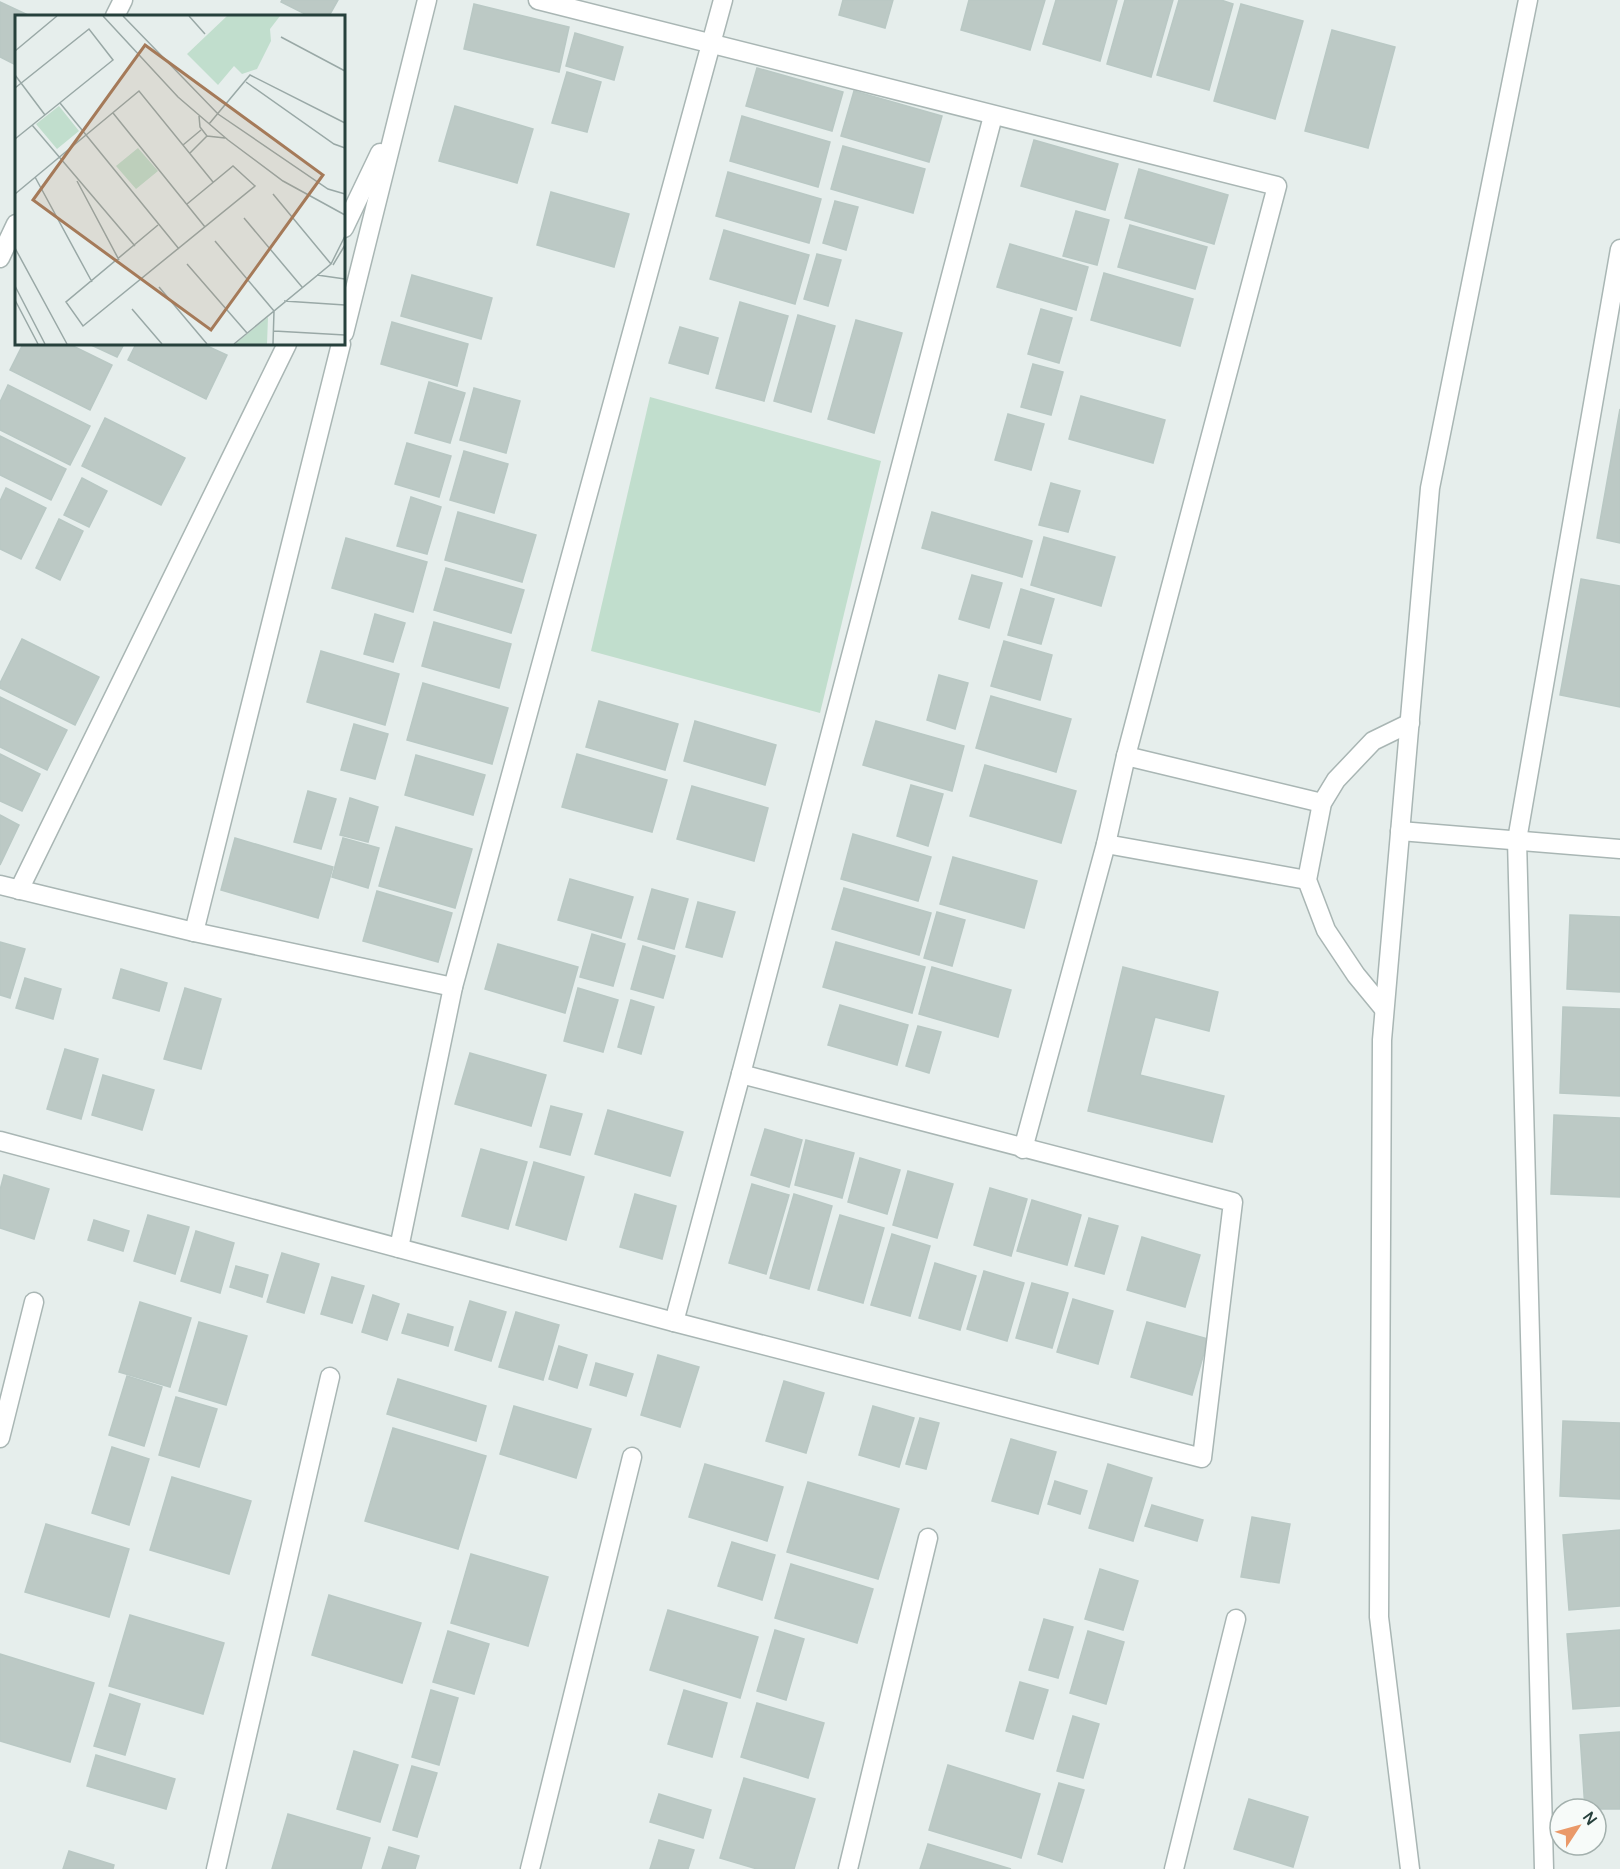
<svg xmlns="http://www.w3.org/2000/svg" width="1620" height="1869" viewBox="0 0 1620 1869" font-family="Manrope,sans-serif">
  <rect width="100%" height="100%" fill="#e6eeec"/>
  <polygon fill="#c1decd" points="650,397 881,461 820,713 591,651"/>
  <g fill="#bcc9c5" stroke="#b9c8c4" stroke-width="1.5">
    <polygon points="282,0 338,0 329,16 309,16 281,2"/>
    <polygon points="843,0 893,0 885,28 839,15"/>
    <polygon points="969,0 1045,0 1030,50 961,30"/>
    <polygon points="1056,0 1117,0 1100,61 1043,44"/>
    <polygon points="1125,0 1173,0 1151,77 1107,64"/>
    <polygon points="1179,0 1221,0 1233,4 1209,90 1157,75"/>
    <polygon points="0,2 30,16 16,16 16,65 0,57"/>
    <polygon points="474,4 569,27 559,72 464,49"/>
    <polygon points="1241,4 1303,21 1275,119 1214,101"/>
    <polygon points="1332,30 1395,47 1368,148 1305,131"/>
    <polygon points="575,33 623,47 614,80 566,66"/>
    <polygon points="757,68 843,92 832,131 746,106"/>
    <polygon points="567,72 601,82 587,132 552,123"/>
    <polygon points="854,91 942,116 929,162 841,136"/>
    <polygon points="455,106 533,129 517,183 439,161"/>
    <polygon points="742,116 830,142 818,187 730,161"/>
    <polygon points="1034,140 1118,164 1105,210 1021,186"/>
    <polygon points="843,146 925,169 913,213 831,189"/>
    <polygon points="1139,169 1228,195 1214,244 1125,218"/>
    <polygon points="728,172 821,199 809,243 716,216"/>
    <polygon points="551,192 629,214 614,267 537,245"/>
    <polygon points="835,201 858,207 846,250 823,243"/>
    <polygon points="1076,211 1109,220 1097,265 1063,256"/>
    <polygon points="1130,225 1207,247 1195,289 1118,267"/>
    <polygon points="724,230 809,255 795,304 710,279"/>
    <polygon points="1010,244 1088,267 1076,310 997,287"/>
    <polygon points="817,254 841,260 828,306 804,299"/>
    <polygon points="1104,273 1193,299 1180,346 1091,320"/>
    <polygon points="412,275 492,298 481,339 401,316"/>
    <polygon points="740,302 788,316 764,401 716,388"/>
    <polygon points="1041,309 1072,318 1059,363 1028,354"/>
    <polygon points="798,315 835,326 811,412 774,401"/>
    <polygon points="856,320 902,333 874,433 828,419"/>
    <polygon points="392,322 468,344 457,386 381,364"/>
    <polygon points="680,327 718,338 708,374 669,363"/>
    <polygon points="23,344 69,344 112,365 90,410 10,370"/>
    <polygon points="89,344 124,344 117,357"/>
    <polygon points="136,344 203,344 227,355 206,399 128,360"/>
    <polygon points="1033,364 1063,372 1051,415 1021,407"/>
    <polygon points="429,382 465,393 450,443 415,433"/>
    <polygon points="8,385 90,426 70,465 0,430 0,402"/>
    <polygon points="474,388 520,401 506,453 460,440"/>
    <polygon points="1081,396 1165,420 1153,463 1069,439"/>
    <polygon points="1620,409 1620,543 1597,538"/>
    <polygon points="1008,414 1044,424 1031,470 995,460"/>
    <polygon points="105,418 185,458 161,505 82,466"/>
    <polygon points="0,436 66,469 51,500 0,475"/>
    <polygon points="407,443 451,456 439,497 395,484"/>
    <polygon points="464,451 508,464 494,513 450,500"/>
    <polygon points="82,478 107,491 89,527 64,515"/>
    <polygon points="1051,483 1080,491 1068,532 1039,525"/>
    <polygon points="6,488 46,508 21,559 0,549 0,501"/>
    <polygon points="411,497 441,507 427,554 397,546"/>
    <polygon points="458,512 536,535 522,582 445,560"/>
    <polygon points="932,512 1032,541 1022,577 922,548"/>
    <polygon points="59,519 83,531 60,580 36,568"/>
    <polygon points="1044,537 1115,557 1101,606 1031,585"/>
    <polygon points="346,538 427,562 413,612 332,588"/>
    <polygon points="446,568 524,590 511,633 434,610"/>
    <polygon points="972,575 1002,583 989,628 959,619"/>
    <polygon points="1581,579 1620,586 1620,707 1560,695"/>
    <polygon points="1021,589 1054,599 1041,644 1008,635"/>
    <polygon points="375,614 405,623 393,662 364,654"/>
    <polygon points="434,622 511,644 499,688 422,666"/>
    <polygon points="22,639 99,677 75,725 0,688 0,683"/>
    <polygon points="1004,641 1052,655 1040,700 991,686"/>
    <polygon points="321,651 399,674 385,725 307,702"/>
    <polygon points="939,675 968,683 955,729 927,720"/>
    <polygon points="423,683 508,708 492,764 407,740"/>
    <polygon points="991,696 1071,719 1056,772 976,748"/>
    <polygon points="0,697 67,730 47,770 0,747"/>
    <polygon points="599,701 678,724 665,770 586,747"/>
    <polygon points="695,721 776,745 765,785 684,761"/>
    <polygon points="876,721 964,746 952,791 863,765"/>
    <polygon points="354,724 388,734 375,779 341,770"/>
    <polygon points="0,754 40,774 22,811 0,801"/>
    <polygon points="577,754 667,780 652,832 562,807"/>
    <polygon points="416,755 485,775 473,815 405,795"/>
    <polygon points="985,765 1076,791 1061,843 970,816"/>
    <polygon points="911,785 943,794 928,846 897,836"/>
    <polygon points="692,786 768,808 754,861 677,839"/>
    <polygon points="308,791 336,799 321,849 294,842"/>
    <polygon points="350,798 378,807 368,842 340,835"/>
    <polygon points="0,815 19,825 0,865"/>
    <polygon points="396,827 472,849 455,908 379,886"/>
    <polygon points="853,834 931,857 918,901 841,879"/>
    <polygon points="235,838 333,867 318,918 221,890"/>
    <polygon points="343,838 379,848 368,888 332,877"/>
    <polygon points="953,857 1037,881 1024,928 940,904"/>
    <polygon points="570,879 633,897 621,938 558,920"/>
    <polygon points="844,888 931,913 919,955 832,929"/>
    <polygon points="652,889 688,899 674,949 638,939"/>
    <polygon points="377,891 452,913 438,962 363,941"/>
    <polygon points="698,902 735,912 722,957 686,947"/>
    <polygon points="937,912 965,920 952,966 924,958"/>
    <polygon points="1570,915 1620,917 1620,992 1567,989"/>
    <polygon points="592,934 625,944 613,986 580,977"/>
    <polygon points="0,942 25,949 10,998 0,995"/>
    <polygon points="836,942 925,967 912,1013 823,987"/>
    <polygon points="498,944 578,967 565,1013 485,989"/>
    <polygon points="643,946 675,956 663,998 631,989"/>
    <polygon points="932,967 1011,990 998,1037 919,1014"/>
    <polygon points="1123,967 1218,992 1209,1031 1155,1017 1140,1075 1224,1096 1212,1142 1088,1111"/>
    <polygon points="121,969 167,983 159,1011 113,998"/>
    <polygon points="25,978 61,989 53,1019 16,1008"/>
    <polygon points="185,988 221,999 201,1069 164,1059"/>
    <polygon points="578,988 618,1000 603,1052 564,1041"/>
    <polygon points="631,1000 654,1007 641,1054 618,1047"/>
    <polygon points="840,1005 908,1025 897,1065 828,1045"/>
    <polygon points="1563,1007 1620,1009 1620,1096 1560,1093"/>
    <polygon points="918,1026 941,1032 929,1073 906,1066"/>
    <polygon points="65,1049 98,1059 81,1119 47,1109"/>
    <polygon points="470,1053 546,1075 531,1126 455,1104"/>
    <polygon points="103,1075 154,1090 142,1130 92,1115"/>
    <polygon points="551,1106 582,1114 570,1155 540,1147"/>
    <polygon points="608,1110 683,1132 670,1176 595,1154"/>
    <polygon points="1554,1115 1620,1118 1620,1197 1551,1194"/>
    <polygon points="765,1129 802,1140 789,1187 751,1175"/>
    <polygon points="806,1140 854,1153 842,1198 795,1185"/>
    <polygon points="481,1149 527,1162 508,1229 462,1216"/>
    <polygon points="860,1158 900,1170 887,1214 848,1202"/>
    <polygon points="534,1162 584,1177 566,1240 516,1225"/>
    <polygon points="908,1171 953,1184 937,1238 893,1225"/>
    <polygon points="4,1175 49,1189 34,1239 0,1228 0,1190"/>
    <polygon points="752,1184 789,1195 766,1274 729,1263"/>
    <polygon points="990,1188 1027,1199 1011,1256 974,1245"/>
    <polygon points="635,1194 676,1206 662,1259 620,1247"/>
    <polygon points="794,1194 832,1206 809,1289 770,1278"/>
    <polygon points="1032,1200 1081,1215 1067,1265 1017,1251"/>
    <polygon points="148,1215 189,1227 175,1274 134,1261"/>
    <polygon points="840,1215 884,1228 863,1303 818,1290"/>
    <polygon points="1089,1218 1118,1226 1104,1274 1075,1266"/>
    <polygon points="94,1220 129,1231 123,1251 88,1240"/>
    <polygon points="196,1231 234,1243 220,1293 181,1281"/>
    <polygon points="892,1234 930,1246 910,1316 871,1305"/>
    <polygon points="1142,1237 1200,1255 1185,1307 1127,1290"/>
    <polygon points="282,1253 319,1264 304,1313 267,1302"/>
    <polygon points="935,1263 976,1276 960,1330 919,1318"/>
    <polygon points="236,1266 268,1275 262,1297 230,1287"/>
    <polygon points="984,1271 1024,1283 1007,1341 967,1329"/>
    <polygon points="332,1277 364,1286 352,1323 321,1314"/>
    <polygon points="1032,1283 1068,1293 1052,1348 1016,1338"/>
    <polygon points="373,1295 399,1304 387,1340 362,1332"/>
    <polygon points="1073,1299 1113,1311 1098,1364 1057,1352"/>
    <polygon points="470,1301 506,1312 491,1361 455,1350"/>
    <polygon points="140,1302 191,1318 170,1387 119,1372"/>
    <polygon points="516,1312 559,1325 543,1380 499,1367"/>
    <polygon points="408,1314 453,1327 448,1346 402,1333"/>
    <polygon points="199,1322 247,1336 226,1405 179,1391"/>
    <polygon points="1147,1322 1208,1339 1192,1395 1131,1377"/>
    <polygon points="559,1346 587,1355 577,1388 549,1379"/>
    <polygon points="658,1355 699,1367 680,1427 641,1415"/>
    <polygon points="596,1363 633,1374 626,1396 590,1385"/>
    <polygon points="127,1376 162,1387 144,1446 109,1435"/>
    <polygon points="398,1379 486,1406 476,1441 387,1414"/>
    <polygon points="784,1381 824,1393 806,1453 766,1441"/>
    <polygon points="176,1397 217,1409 199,1467 159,1455"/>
    <polygon points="514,1406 591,1429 576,1478 500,1454"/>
    <polygon points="873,1406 914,1418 899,1467 859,1455"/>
    <polygon points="920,1418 939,1423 926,1469 906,1464"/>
    <polygon points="1563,1421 1620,1423 1620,1499 1560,1496"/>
    <polygon points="393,1428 486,1456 458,1549 365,1521"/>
    <polygon points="1011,1439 1056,1452 1038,1514 992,1501"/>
    <polygon points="112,1447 149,1459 129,1525 92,1513"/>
    <polygon points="705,1464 783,1487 767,1541 689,1517"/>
    <polygon points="1108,1464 1152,1478 1133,1541 1089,1528"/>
    <polygon points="172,1477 251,1501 229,1574 150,1550"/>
    <polygon points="1055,1481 1087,1491 1080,1514 1048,1504"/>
    <polygon points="808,1482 899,1509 878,1579 787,1552"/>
    <polygon points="1152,1505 1203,1520 1197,1541 1145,1526"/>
    <polygon points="1252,1517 1290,1524 1279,1583 1241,1577"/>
    <polygon points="46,1524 129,1549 109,1617 25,1592"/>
    <polygon points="1620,1530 1620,1606 1569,1610 1563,1535"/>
    <polygon points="732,1542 775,1555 762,1600 718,1586"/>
    <polygon points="471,1554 548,1577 528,1646 451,1623"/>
    <polygon points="791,1564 873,1589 857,1643 775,1618"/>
    <polygon points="1100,1569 1138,1581 1123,1630 1085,1619"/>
    <polygon points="329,1595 421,1623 402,1683 312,1655"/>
    <polygon points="668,1610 758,1637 740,1698 650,1670"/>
    <polygon points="130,1615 224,1643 203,1714 109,1686"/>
    <polygon points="1044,1619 1073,1627 1058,1678 1029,1670"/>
    <polygon points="775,1630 804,1639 786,1700 757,1691"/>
    <polygon points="1620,1630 1620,1706 1573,1709 1567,1634"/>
    <polygon points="448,1631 489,1644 474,1694 433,1682"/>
    <polygon points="1088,1631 1124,1642 1106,1704 1070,1693"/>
    <polygon points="0,1654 94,1683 70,1762 0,1741"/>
    <polygon points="1020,1682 1048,1690 1033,1739 1006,1731"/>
    <polygon points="431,1690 458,1698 439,1765 412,1757"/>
    <polygon points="684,1690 727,1703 712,1757 668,1744"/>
    <polygon points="110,1694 140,1704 125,1755 94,1746"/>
    <polygon points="757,1703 824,1723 808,1778 741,1757"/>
    <polygon points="1073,1716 1099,1724 1083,1778 1057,1771"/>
    <polygon points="1620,1732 1620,1809 1585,1809 1580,1735"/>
    <polygon points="354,1751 398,1765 380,1822 337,1809"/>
    <polygon points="96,1755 175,1779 166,1809 87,1786"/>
    <polygon points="948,1765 1040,1794 1021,1858 929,1830"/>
    <polygon points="412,1766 437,1773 417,1837 393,1830"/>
    <polygon points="744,1778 815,1799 794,1869 757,1869 720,1858"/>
    <polygon points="1059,1783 1084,1790 1062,1862 1038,1854"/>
    <polygon points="659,1794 711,1810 703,1838 650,1822"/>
    <polygon points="1249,1799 1308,1817 1293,1867 1234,1849"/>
    <polygon points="288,1814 370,1838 361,1869 272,1869"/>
    <polygon points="659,1840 694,1850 688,1869 650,1869"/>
    <polygon points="928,1844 1011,1869 920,1869"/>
    <polygon points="389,1847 419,1856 415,1869 382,1869"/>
    <polygon points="69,1851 114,1865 113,1869 63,1869"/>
  </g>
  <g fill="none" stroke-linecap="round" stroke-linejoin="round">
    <defs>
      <g id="street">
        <polyline points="538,0 1277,186 1126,756 1106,844 1023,1149"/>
        <polyline points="115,16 123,0"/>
        <polyline points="344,228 380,153"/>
        <polyline points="0,258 16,224"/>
        <polyline points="344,333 427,0"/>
        <polyline points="1126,756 1322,803"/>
        <polyline points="1400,831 1620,849"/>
        <polyline points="1106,844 1307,880"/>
        <polyline points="0,885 194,932 453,987"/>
        <polyline points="19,890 287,344"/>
        <polyline points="194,932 341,344"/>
        <polyline points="1384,1009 1356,975 1326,930 1307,880 1322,803 1336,780 1373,741 1410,723"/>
        <polyline points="0,1141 674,1322 1202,1458 1233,1202 741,1074"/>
        <polyline points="399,1248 453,987 723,0"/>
        <polyline points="674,1322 741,1074 993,116"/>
        <polyline points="0,1438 34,1302"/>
        <polyline points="216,1869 330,1377"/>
        <polyline points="530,1869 632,1457"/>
        <polyline points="848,1869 928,1538"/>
        <polyline points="1174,1869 1236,1619"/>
        <polyline points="1410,1869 1379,1617 1382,1040 1430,488 1528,0"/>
        <polyline points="1544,1869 1517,840 1620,249"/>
      </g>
    </defs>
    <use href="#street" stroke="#a9b6b4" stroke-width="21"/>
    <use href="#street" stroke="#fff" stroke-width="18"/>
  </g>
  <g transform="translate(15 15)">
    <rect width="330" height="330" fill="#e6eeec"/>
    <path d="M212 1H265L255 14 256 26 242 54 227 59 219 51 203 70 172 39ZM44 91 64 116 42 134 21 109ZM123 133 143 156 121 174 101 151ZM253 302 252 329H220Z" fill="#c1decd"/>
    <path fill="none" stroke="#99a8a6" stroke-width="1.5" d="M88 1 163 82 213 125 268 166 330 200M108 1 203 99 313 174 330 179M174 1 190 19M266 22 330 56M0 36 42 1M0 60 30 100M231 67 319 129 330 133M0 73 74 14 98 45 0 124M45 88 164 234M98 98 190 212M184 101 185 112 192 121 210 123M194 109 235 60 330 108M17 110 120 231M168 130 186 115M175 138 192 121M20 162 77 267M62 166 104 245M0 179 124 76 198 167M258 179 316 249M229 203 287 272M143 210 51 287 68 311 240 171 218 151 172 189M200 226 259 296 258 329M0 233 52 329M172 249 232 318M318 250 330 230M302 260 330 264M0 271 30 329M144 272 192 329M0 285 23 329M269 286 330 290M117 294 147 329M259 316 330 320M219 329 316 249 330 221"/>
    <path fill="#a57a59" fill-opacity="0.15" stroke="#a57a59" stroke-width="3" d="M130 30 308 160 196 315 18 185Z"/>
    <rect width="330" height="330" fill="none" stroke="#26403c" stroke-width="3"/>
  </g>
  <g transform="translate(1578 1827) rotate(54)"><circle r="28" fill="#f7fbf9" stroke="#a3b0ad" stroke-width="1.5"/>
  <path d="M0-4.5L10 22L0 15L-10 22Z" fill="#ea9969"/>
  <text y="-9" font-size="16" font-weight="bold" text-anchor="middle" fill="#26403c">N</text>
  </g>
</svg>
